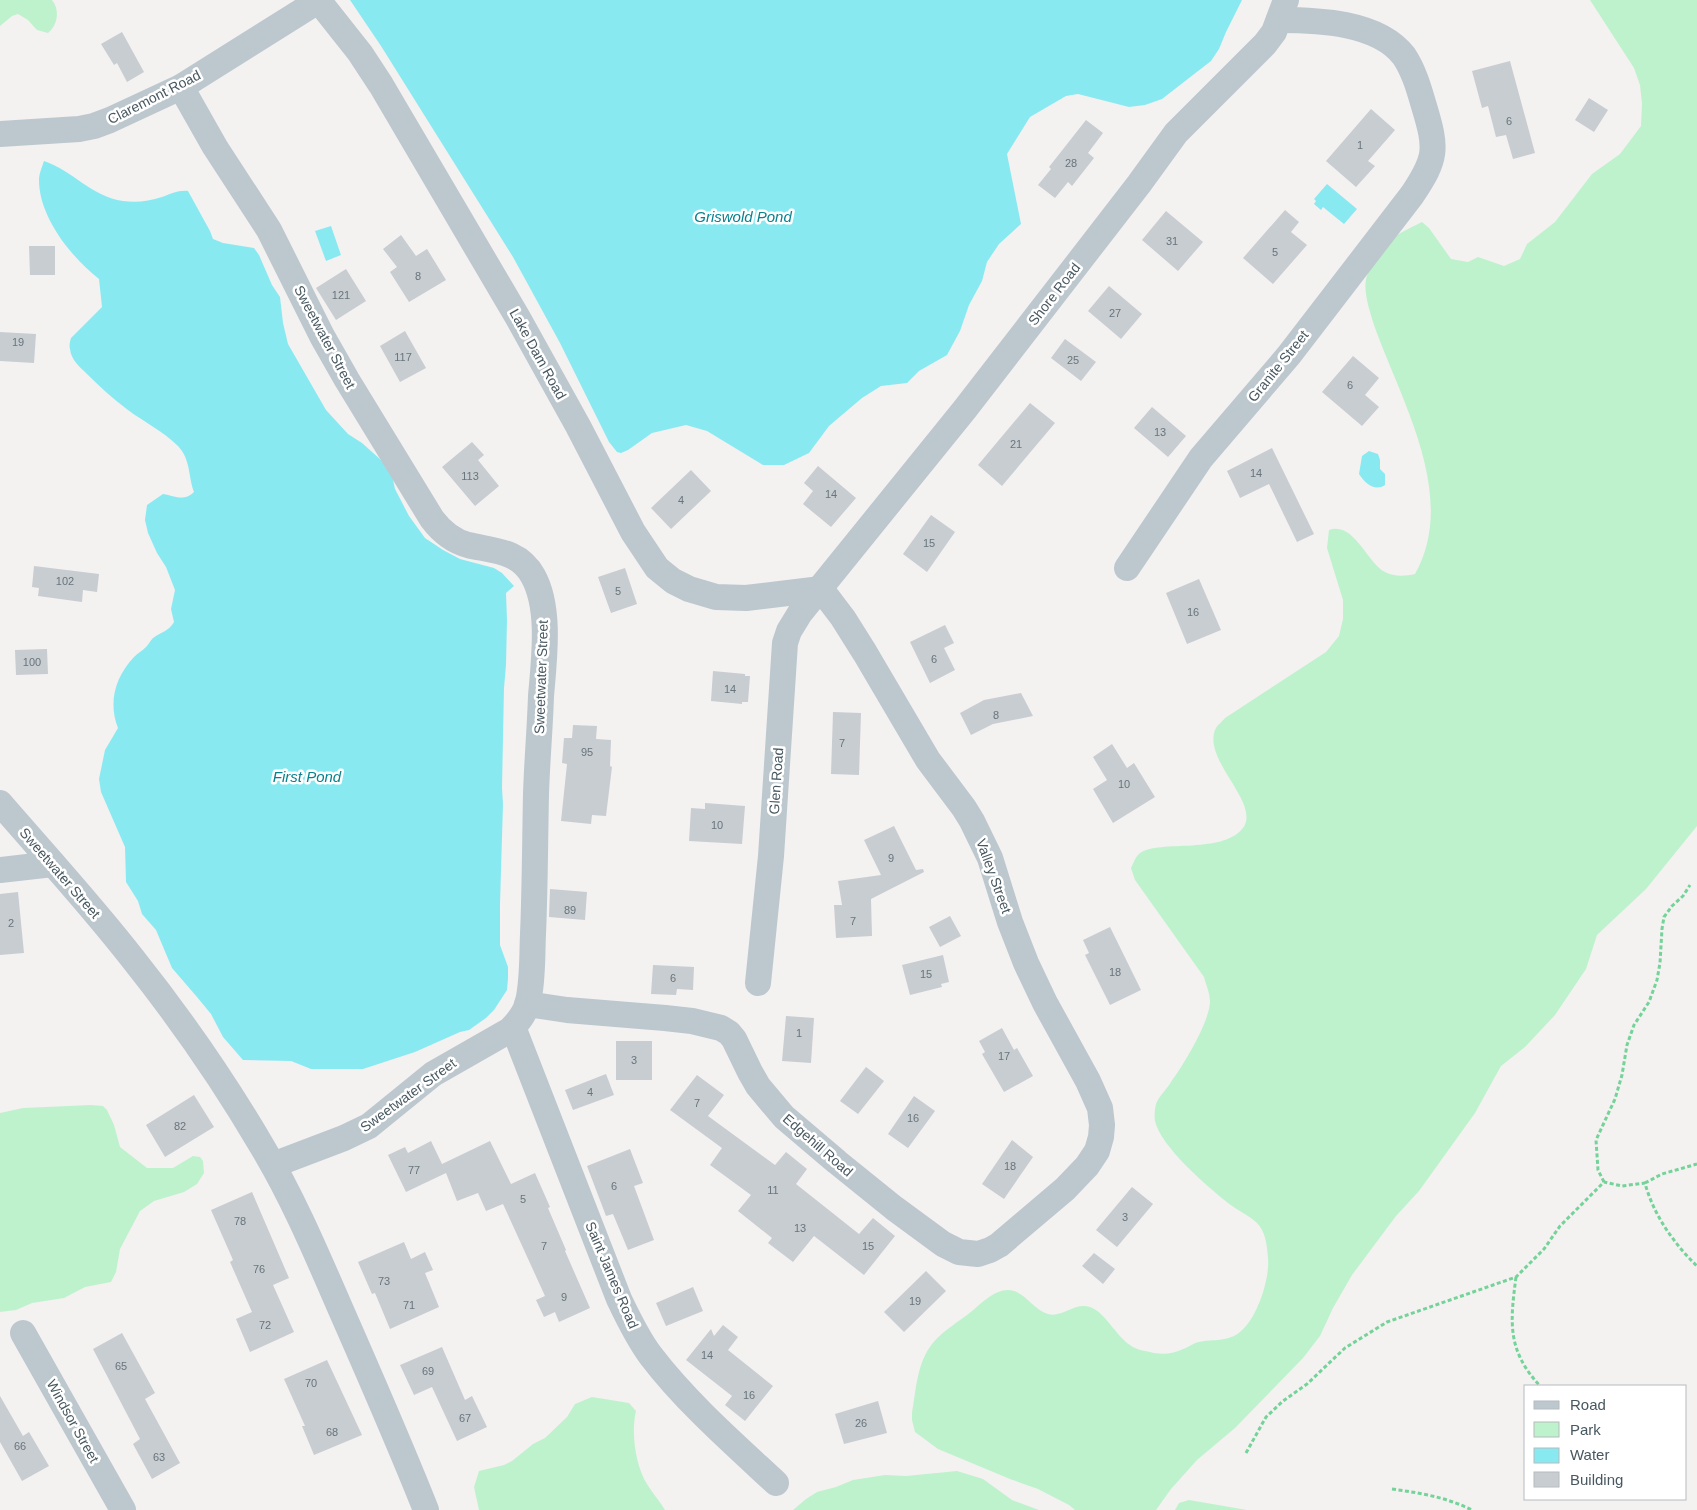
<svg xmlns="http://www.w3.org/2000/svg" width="1697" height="1510" viewBox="0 0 1697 1510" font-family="Arial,sans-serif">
  <rect width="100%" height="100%" fill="#f4f1f1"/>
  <g fill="#bef2cc">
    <path d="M0 0H52C60 10 58 25 48 33L37 30 28 20 18 14 12 16 0 26Z"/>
    <path d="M1590 0H1697V826L1646 889 1597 935 1586 969 1555 1015 1525 1047 1501 1066 1475 1113 1419 1191 1396 1216 1352 1275 1333 1308 1320 1336 1303 1358 1235 1428 1197 1460 1171 1489 1156 1510H1075L1069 1505 1038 1489 1010 1479 938 1449 915 1432 912 1420V1413C916 1390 917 1363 932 1344 943 1330 959 1322 972 1311 982 1303 994 1290 1008 1290 1024 1290 1033 1310 1048 1314 1062 1318 1075 1302 1090 1307 1105 1312 1116 1336 1130 1345 1135 1349 1144 1351 1150 1352 1160 1355 1174 1354 1183 1349 1189 1347 1193 1343 1199 1342 1213 1339 1228 1342 1240 1332 1257 1319 1270 1279 1268 1258 1267 1246 1266 1231 1256 1222 1248 1215 1237 1210 1228 1203 1207 1186 1161 1147 1155 1121 1154 1116 1155 1108 1156 1104 1159 1096 1167 1089 1171 1082 1184 1064 1209 1023 1210 1002 1210 993 1206 985 1204 977L1135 880 1131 868C1133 864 1135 858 1138 855 1154 838 1221 856 1243 828 1261 803 1203 761 1215 730 1217 725 1222 722 1225 718L1326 652 1339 636 1343 619V600L1327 548 1329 530C1354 521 1367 563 1385 572 1394 577 1406 576 1415 574 1459 496 1400 399 1374 325 1370 311 1361 288 1368 273 1371 266 1389 243 1395 237 1402 231 1413 227 1422 222L1429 228 1451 259 1468 262 1478 257 1504 266 1520 259 1527 244 1555 222 1592 174 1620 154 1641 126 1642 104 1640 85 1634 68Z"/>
    <polygon points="91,1105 103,1106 107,1110 114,1125 120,1147 147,1168 173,1168 193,1156 200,1157 203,1161 204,1173 197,1184 184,1192 154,1201 140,1211 120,1249 116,1272 111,1282 85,1287 64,1298 32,1303 16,1310 0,1312 0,1113 23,1108"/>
    <path d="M592 1397 629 1403 636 1411C631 1431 635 1465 647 1484 652 1493 660 1501 665 1510H479L474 1487 479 1471 504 1465 512 1461 533 1444 545 1438 567 1417 575 1404Z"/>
    <polygon points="957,1471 983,1479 1012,1500 1039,1510 793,1510 806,1499 817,1492 836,1487 853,1480 885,1475 906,1476"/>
    <polygon points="1189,1500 1247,1510 1175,1510 1179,1503"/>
  </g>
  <g fill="#89e9f1">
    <polygon points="350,0 1242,0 1226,32 1219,49 1211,61 1162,99 1145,105 1129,107 1078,94 1066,96 1030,117 1007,154 1021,224 999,244 987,262 982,281 969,305 960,331 947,355 919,371 907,383 881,386 862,398 829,426 809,453 784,465 763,465 707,431 686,425 652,433 628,450 621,453 617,452 609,442 560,343 513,257 381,46"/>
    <path d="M44 161C72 170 92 197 123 201 137 203 149 201 162 197 171 194 178 190 188 191L210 231 213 239 223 243 254 248 259 255 272 285 280 297 283 323 288 344 326 410 348 434 362 443 381 460 392 475 395 489 409 516 425 538 443 550 460 559 494 568 502 573 514 586 506 593 507 620 506 665 504 688 502 788 503 804 500 904V945L508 967V979L507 990 494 1010 486 1018 469 1030 460 1032 415 1052 363 1069H311L291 1061 243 1060 223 1037 211 1014 197 997 172 968 156 930 142 914 138 901 126 882 125 847 101 792 99 779 105 750 118 728C108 703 115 677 134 657 138 653 142 651 146 647 149 644 150 641 153 638 161 632 169 631 174 622L171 609 175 590 166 567 157 553 148 533 145 520 147 505 163 494C176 496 183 502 194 492 188 476 191 460 178 446 163 431 144 422 128 410 113 399 100 387 87 374 80 367 71 360 70 349 69 346 70 341 71 338L102 307 99 279C71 257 39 217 39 180 39 174 42 167 44 161Z"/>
    <polygon points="1327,184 1357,209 1344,224 1323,207 1321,210 1314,204 1316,201 1314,199"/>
    <polygon points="331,226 341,255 326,261 315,231"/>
    <path d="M1369 451 1378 454 1380 460V469L1385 474V485C1374 492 1365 483 1359 474L1362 456Z"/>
  </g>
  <g fill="#c8cdd1">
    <polygon points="122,32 144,72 127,82 117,63 114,65 101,44"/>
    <polygon points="1510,61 1535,153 1513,159 1506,135 1496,137 1488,106 1482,108 1472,71"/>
    <polygon points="1589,98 1608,110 1594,132 1575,120"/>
    <polygon points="1371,109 1395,130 1368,161 1375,166 1356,187 1326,161"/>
    <polygon points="1086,120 1103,133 1088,153 1094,158 1072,186 1068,182 1055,198 1038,185 1051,169 1049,167"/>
    <polygon points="1285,210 1299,222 1291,232 1307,245 1273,284 1243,258"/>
    <polygon points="1166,211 1203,242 1178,271 1142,240"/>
    <polygon points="401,235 416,256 427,249 446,280 409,302 390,272 397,267 383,249"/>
    <polygon points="29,246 55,246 55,275 30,275"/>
    <polygon points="346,269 366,301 336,320 316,288"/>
    <polygon points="1109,286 1142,314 1121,339 1088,311"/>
    <polygon points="405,331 426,368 400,382 380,346"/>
    <polygon points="0,332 36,334 34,363 0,361"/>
    <polygon points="1065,339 1096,362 1081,381 1051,358"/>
    <polygon points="1353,356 1379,378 1365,395 1379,407 1362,426 1322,392"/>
    <polygon points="1030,403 1055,423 1002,486 978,465"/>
    <polygon points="1152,407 1186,436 1168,457 1134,428"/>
    <polygon points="472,442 484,455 478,460 499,486 475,506 442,467"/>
    <polygon points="1272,448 1314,534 1297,542 1269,484 1240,498 1227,471"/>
    <polygon points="818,466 856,498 831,527 803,504 813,491 804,483"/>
    <polygon points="691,470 711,491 671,529 651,508"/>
    <polygon points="931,515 955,532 927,572 903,554"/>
    <polygon points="34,566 99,574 97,592 83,590 82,602 38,596 39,588 32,587"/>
    <polygon points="625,568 637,604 611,613 598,577"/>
    <polygon points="1199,579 1221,630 1187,644 1166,593"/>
    <polygon points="945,625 954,643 944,648 955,670 930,683 910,642"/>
    <polygon points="47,649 48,674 16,675 15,650"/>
    <polygon points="713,671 745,674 745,676 750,676 748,702 742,702 742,704 711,701"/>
    <polygon points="1021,693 1033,716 993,724 971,735 960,713 984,700"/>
    <polygon points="833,712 861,713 859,775 831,774"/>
    <polygon points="573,725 597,726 596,739 611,740 610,766 612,767 606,816 592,815 591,824 561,821 567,764 562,763 564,738 572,738"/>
    <polygon points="1112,744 1127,768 1134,763 1155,797 1113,823 1093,789 1107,780 1093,757"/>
    <polygon points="705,803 745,806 742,844 689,841 691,808 705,809"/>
    <polygon points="894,826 916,870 923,869 924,872 871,899 872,936 836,938 834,905 842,905 838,881 881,875 864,840"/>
    <polygon points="550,889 587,892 585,920 549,917"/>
    <polygon points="18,892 24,953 0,955 0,894"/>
    <polygon points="950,916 961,936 940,947 929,927"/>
    <polygon points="1110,927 1141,990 1110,1005 1085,955 1089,953 1083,940"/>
    <polygon points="943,955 949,982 941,984 942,987 910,995 902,965"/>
    <polygon points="653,965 694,967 693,990 677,989 676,995 651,994"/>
    <polygon points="786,1016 814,1018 811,1063 782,1061"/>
    <polygon points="1002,1028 1014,1050 1017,1048 1033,1076 1004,1092 982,1054 985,1052 979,1041"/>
    <rect x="616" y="1041" width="36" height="39"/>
    <polygon points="866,1067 884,1081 858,1114 840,1101"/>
    <polygon points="606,1074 614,1095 573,1110 565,1090"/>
    <polygon points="697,1075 724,1095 708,1116 775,1165 786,1152 807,1169 796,1184 859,1234 873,1218 895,1236 864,1275 814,1236 793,1262 768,1243 772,1238 738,1211 751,1195 710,1165 722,1148 670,1110"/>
    <polygon points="194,1095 214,1127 165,1157 146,1125"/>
    <polygon points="914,1096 935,1111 908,1148 888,1134"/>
    <polygon points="1012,1140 1033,1157 1004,1199 982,1184"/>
    <polygon points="431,1141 442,1164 490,1141 511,1184 535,1173 550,1207 548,1208 566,1250 565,1251 590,1308 559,1322 555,1312 544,1317 536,1300 545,1296 503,1204 486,1211 478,1193 457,1201 446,1173 406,1192 388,1155 405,1147 408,1153"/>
    <polygon points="630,1149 643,1183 634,1186 654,1240 628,1250 613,1214 606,1216 587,1166"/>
    <polygon points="1132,1187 1153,1204 1117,1247 1096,1230"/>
    <polygon points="252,1192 289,1278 273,1285 294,1332 250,1352 236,1319 252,1312 230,1262 233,1260 211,1210"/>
    <polygon points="404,1242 411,1259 425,1252 433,1270 425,1273 439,1307 390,1329 375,1293 372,1294 358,1262"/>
    <polygon points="1094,1253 1115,1269 1103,1284 1082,1266"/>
    <polygon points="926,1271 946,1291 904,1332 884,1312"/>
    <polygon points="693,1287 703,1311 666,1326 656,1303"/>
    <polygon points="723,1325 738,1337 728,1350 773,1386 745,1421 725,1405 732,1396 686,1360 711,1329 714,1336"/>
    <polygon points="122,1333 155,1393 145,1399 180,1463 152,1479 133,1444 140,1439 93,1349"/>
    <polygon points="442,1347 465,1400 472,1396 487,1427 457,1441 432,1387 414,1395 400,1365"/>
    <polygon points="327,1360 362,1435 314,1455 302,1426 305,1426 284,1379"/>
    <polygon points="0,1396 23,1436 29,1432 49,1466 22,1481 0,1442"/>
    <polygon points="878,1401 887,1433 844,1444 835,1414"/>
  </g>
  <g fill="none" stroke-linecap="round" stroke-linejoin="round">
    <g stroke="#74d398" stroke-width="3" stroke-dasharray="4 2.5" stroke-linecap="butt">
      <polyline points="1604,1182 1598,1170 1596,1140 1615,1099 1622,1075 1627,1045 1634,1025 1649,1002 1657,980 1660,963 1662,929 1664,917 1672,906 1683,896 1690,885"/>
      <polyline points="1645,1183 1662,1174 1697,1164"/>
      <path d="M1516 1277C1510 1323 1507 1350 1540 1386"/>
      <path d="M1246 1453 1266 1417 1283 1401 1307 1384 1345 1348 1387 1322 1516 1277 1544 1249 1560 1226 1604 1182 1622 1186 1645 1183C1653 1214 1674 1244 1697 1266"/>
      <path d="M1392 1489C1420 1493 1446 1497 1472 1510"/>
    </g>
    <g stroke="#bcc8ce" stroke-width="26">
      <polyline points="318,0 360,53 381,85 518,318 578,426 633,532 657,568 673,581 689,589 716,597 746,598 821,589"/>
      <path d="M181 87 215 147 269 230 322 336 347 380 432 519C441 531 453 541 468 545 493 551 519 550 533 576 551 608 544 660 541 696 540 728 537 761 536 794 535 841 535 887 533 934 532 956 533 980 528 1002 525 1014 518 1022 510 1030L433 1074 369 1126 344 1138 273 1165"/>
      <polyline points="0,134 79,129 94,126 110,120 181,87 318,1"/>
      <path d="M1127 568 1201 458 1289 355 1412 195C1437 158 1437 149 1424 106 1419 89 1414 71 1404 56 1378 22 1318 20 1279 20"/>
      <path d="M0 803C45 855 91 905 133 959 180 1018 225 1083 263 1148 294 1200 317 1255 341 1310 370 1376 399 1442 426 1510"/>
      <polyline points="0,870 53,864"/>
      <polyline points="758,983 771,856 785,643 789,631 800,613 965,409 1139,184 1176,133 1265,44 1274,32 1286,0"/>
      <polyline points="527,1004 567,1010 665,1018 692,1021 721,1028 729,1033 734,1039 750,1072 758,1086 784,1117 837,1162 894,1208 943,1244 959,1252 978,1254 990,1250 999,1245 1065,1189 1087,1166 1097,1151 1101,1137 1102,1125 1100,1108 1088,1081 1045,1003 1026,963 1010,922 990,858 972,821 964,808 928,760 865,653 843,618 821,589"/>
      <path d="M513 1027 619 1299C628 1318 638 1339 651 1356 686 1402 734 1444 776 1483"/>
      <polyline points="23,1333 123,1510"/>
    </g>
  </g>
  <g text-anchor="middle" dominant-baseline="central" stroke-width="5" stroke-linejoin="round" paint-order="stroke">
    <g font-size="11" fill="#68757c">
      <text x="1509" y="121">6</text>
      <text x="1360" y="145">1</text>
      <text x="1071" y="163">28</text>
      <text x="1172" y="241">31</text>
      <text x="1275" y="252">5</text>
      <text x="418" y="276">8</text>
      <text x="341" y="295">121</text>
      <text x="1115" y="313">27</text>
      <text x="18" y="342">19</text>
      <text x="403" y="357">117</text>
      <text x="1073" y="360">25</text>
      <text x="1350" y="385">6</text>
      <text x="1160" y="432">13</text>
      <text x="1016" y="444">21</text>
      <text x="1256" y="473">14</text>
      <text x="470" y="476">113</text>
      <text x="831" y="494">14</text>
      <text x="681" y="500">4</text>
      <text x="929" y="543">15</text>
      <text x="65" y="581">102</text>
      <text x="618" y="591">5</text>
      <text x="1193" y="612">16</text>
      <text x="934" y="659">6</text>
      <text x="32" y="662">100</text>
      <text x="730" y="689">14</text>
      <text x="996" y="715">8</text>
      <text x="842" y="743">7</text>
      <text x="587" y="752">95</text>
      <text x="1124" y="784">10</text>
      <text x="717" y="825">10</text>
      <text x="891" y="858">9</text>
      <text x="570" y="910">89</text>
      <text x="853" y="921">7</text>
      <text x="11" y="923">2</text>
      <text x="1115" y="972">18</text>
      <text x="926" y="974">15</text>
      <text x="673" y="978">6</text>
      <text x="799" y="1033">1</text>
      <text x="1004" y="1056">17</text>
      <text x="634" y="1060">3</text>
      <text x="590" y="1092">4</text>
      <text x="697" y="1103">7</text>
      <text x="913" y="1118">16</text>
      <text x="180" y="1126">82</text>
      <text x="1010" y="1166">18</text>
      <text x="414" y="1170">77</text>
      <text x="614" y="1186">6</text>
      <text x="773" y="1190">11</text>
      <text x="523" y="1199">5</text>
      <text x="1125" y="1217">3</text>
      <text x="240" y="1221">78</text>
      <text x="800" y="1228">13</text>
      <text x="544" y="1246">7</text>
      <text x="868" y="1246">15</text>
      <text x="259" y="1269">76</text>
      <text x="384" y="1281">73</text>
      <text x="564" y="1297">9</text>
      <text x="915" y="1301">19</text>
      <text x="409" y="1305">71</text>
      <text x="265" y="1325">72</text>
      <text x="707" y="1355">14</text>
      <text x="121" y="1366">65</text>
      <text x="428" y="1371">69</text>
      <text x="311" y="1383">70</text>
      <text x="749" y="1395">16</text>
      <text x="465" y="1418">67</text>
      <text x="861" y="1423">26</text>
      <text x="332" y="1432">68</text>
      <text x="20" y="1446">66</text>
      <text x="159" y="1457">63</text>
    </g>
    <g font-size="14" fill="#485860" stroke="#fff">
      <text transform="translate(154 97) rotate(-27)">Claremont Road</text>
      <text transform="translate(1054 294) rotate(-52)">Shore Road</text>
      <text transform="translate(325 337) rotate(62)">Sweetwater Street</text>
      <text transform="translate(538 354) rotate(61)">Lake Dam Road</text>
      <text transform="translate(1278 366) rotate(-51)">Granite Street</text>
      <text transform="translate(541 677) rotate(-88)">Sweetwater Street</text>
      <text transform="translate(776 781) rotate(-86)">Glen Road</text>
      <text transform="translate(60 873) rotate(49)">Sweetwater Street</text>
      <text transform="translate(994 876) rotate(70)">Valley Street</text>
      <text transform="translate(408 1095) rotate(-36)">Sweetwater Street</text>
      <text transform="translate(818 1145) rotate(41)">Edgehill Road</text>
      <text transform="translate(612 1275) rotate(67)">Saint James Road</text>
      <text transform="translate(73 1421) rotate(61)">Windsor Street</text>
    </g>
    <g font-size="15" font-style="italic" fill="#07828e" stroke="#fff">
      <text x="743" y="216">Griswold Pond</text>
      <text x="307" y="776">First Pond</text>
    </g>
  </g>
  <rect x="1524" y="1385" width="162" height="115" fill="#ffffff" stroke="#b6bcbf"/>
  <rect x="1534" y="1401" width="25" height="8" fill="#bcc8ce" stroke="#b6bcbf"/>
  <text x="1570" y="1410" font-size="15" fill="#485860">Road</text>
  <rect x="1534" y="1422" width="25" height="15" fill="#bef2cc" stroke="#b6bcbf"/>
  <text x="1570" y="1435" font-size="15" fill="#485860">Park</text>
  <rect x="1534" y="1448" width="25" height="15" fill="#89e9f1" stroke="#b6bcbf"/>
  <text x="1570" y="1460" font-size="15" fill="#485860">Water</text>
  <rect x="1534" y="1472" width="25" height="15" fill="#c8cdd1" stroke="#b6bcbf"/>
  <text x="1570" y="1485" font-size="15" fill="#485860">Building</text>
</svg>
